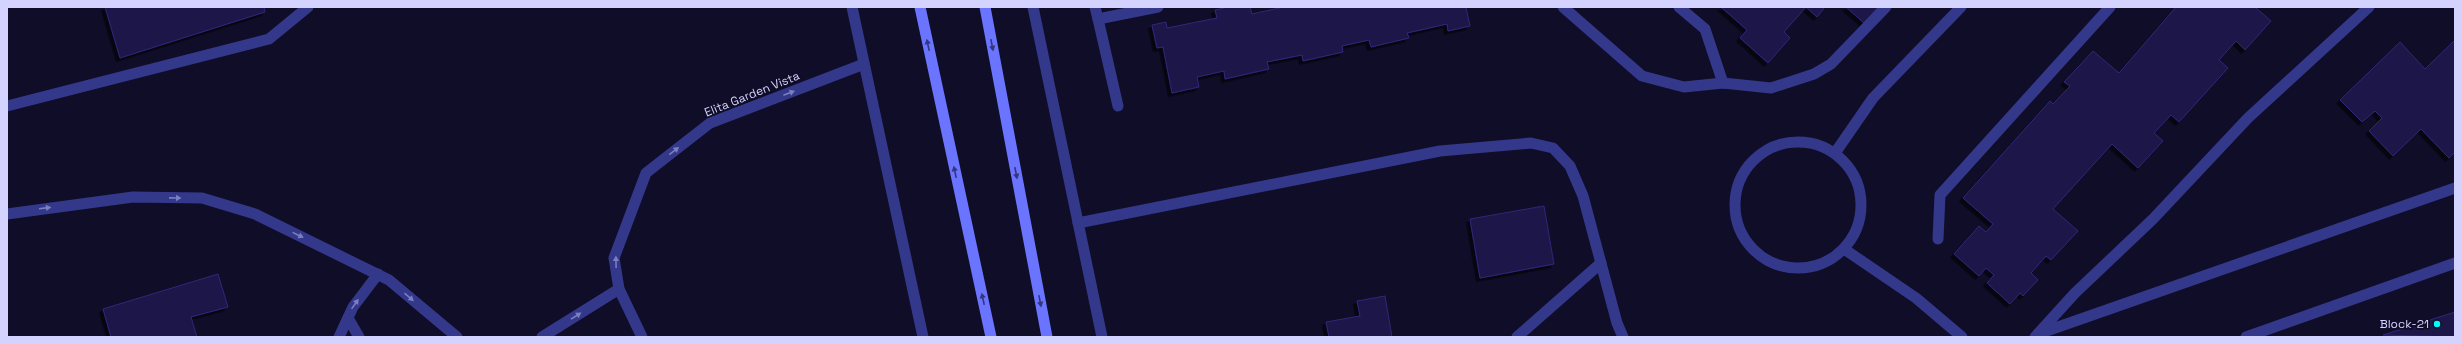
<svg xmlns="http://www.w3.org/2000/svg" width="2462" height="344" viewBox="0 0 2462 344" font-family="'Space Grotesk',sans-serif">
  <defs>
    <filter id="shadow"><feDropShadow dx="-3.5" dy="3.5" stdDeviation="0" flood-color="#0009"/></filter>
  </defs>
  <rect width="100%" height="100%" fill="#0f0d27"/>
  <g fill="#1d174a" stroke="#302779" filter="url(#shadow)">
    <polygon points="105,7 264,7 265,12 120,58"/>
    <polygon points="1228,7 1250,7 1252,14 1284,7 1466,7 1470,26 1448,31 1447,24 1407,33 1409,38 1371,47 1369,40 1342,46 1343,52 1303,61 1302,55 1267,62 1269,69 1225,79 1224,71 1197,77 1199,87 1172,93 1163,47 1157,48 1152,25 1166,22 1167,28 1217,18 1215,10"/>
    <polygon points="1721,7 1825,7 1817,17 1806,7 1784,32 1790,38 1768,63 1740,38 1747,30"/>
    <polygon points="1846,7 1878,7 1864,23"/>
    <polygon points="2176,7 2255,7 2271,21 2245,50 2236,41 2219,60 2228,68 2179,122 2171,115 2154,133 2163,141 2138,168 2112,144 2053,209 2078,231 2051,260 2046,256 2031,273 2038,280 2023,296 2020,293 2010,304 1987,283 1994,275 1986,268 1979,276 1954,254 1979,226 1986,232 1993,224 1963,198 2050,101 2053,104 2070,86 2064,82 2093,51 2119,73"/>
    <polygon points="2455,40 2455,152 2449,158 2421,129 2393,156 2369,131 2382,118 2375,111 2362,122 2340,100 2400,42 2425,69"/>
    <polygon points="1544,206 1554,264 1480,278 1470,219"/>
    <polygon points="218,274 228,307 191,317 197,337 111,337 103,309"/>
    <polygon points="1385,296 1392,337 1329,337 1326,322 1360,316 1357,301"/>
    <polygon points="2455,312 2455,337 2383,335"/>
  </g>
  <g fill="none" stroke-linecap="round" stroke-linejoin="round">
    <g stroke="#33388b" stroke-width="11">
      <polyline points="1095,7 1098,19 1158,7"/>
      <polyline points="1563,7 1642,76 1684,87 1723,83 1771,88 1814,74 1831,64 1886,7"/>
      <polyline points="1679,7 1705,29 1723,83"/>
      <polyline points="1098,19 1118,106"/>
      <polyline points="7,106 269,39 308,7"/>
      <circle cx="1798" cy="205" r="63"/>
      <polyline points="1835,153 1873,98 1961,7"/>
      <polyline points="7,214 133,197 202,198 255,214 389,280 457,337"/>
      <polyline points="1078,223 1440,151 1531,143 1553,148 1570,166 1583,196 1617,323 1623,337"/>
      <polyline points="1938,239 1940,195 2110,7"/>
      <polyline points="1844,249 1916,298 1962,337"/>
      <polyline points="348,318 359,337"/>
      <polyline points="2038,334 2455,188"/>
      <polyline points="339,337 353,307 378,274"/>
      <polyline points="542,337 619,289"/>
      <polyline points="642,337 619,289 614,258 646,173 710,123 864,64"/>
      <polyline points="1517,337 1601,263"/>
      <polyline points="2035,337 2075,293 2153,219 2248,118 2369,7"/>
      <polyline points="2246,337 2455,263"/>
    </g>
    <g stroke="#33388b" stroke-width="11">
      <polyline points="852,7 923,337"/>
      <polyline points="1033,7 1102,337"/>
    </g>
    <g stroke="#6a74ff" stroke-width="11">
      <polyline points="920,7 991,337"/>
      <polyline points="985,7 1047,337"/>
    </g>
  </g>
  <defs><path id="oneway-solid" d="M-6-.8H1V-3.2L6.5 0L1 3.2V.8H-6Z"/></defs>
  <g fill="#33367d">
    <use href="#oneway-solid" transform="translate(928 45) rotate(-102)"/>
    <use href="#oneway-solid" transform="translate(992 45) rotate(79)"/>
    <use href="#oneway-solid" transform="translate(955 172) rotate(-102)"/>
    <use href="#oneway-solid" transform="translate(1016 173) rotate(79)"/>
    <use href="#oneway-solid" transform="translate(983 299) rotate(-102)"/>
    <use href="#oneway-solid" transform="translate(1040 301) rotate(79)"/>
  </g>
  <g fill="#7b7ebf">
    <use href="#oneway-solid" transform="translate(789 93) rotate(-21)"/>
    <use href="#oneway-solid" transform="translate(674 151) rotate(-38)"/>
    <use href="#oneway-solid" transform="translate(175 198) rotate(1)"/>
    <use href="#oneway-solid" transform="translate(45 208) rotate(-7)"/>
    <use href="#oneway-solid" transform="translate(298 235) rotate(26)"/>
    <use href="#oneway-solid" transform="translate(616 262) rotate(-91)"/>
    <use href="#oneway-solid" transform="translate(409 297) rotate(40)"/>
    <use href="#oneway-solid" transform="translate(355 304) rotate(-55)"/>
    <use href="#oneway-solid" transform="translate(576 316) rotate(-32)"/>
  </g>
  <circle fill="#00fbfe" stroke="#0f0d27" stroke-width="1.5" cx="2437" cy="324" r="4"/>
  <g text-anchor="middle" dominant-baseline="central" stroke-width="3.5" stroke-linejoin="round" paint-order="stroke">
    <g font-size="12" fill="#d4d3ff" stroke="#0f0d27">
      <text transform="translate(752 94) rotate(-22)">Elita Garden Vista</text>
    </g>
    <g font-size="12" fill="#d4d3ff" stroke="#0f0d27" text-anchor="end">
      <text x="2429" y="324">Block-21</text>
    </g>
  </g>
  <rect width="2462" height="344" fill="none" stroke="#d4d3ff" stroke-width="16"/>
</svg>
